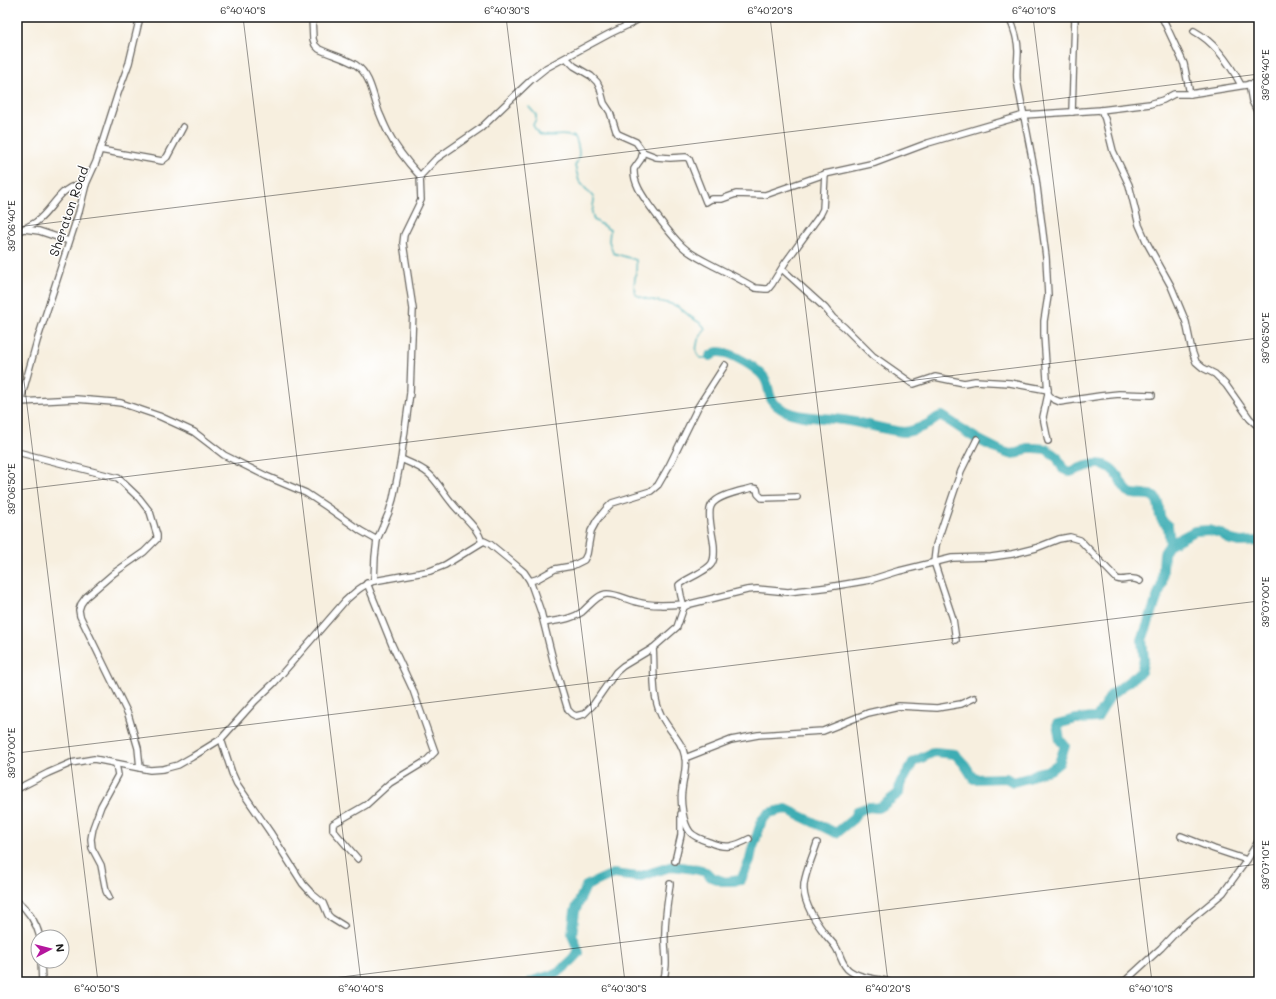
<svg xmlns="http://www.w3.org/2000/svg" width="1276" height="999" viewBox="0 0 1276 999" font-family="Mali,sans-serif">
  <rect width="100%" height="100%" fill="#fff"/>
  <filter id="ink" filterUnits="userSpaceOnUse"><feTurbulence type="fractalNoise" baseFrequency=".025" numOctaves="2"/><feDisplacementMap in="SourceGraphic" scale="8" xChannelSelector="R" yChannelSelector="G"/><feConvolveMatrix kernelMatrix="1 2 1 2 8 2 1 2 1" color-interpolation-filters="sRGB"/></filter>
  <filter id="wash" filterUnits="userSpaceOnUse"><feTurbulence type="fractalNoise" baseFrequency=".012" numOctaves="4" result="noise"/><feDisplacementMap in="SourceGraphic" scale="16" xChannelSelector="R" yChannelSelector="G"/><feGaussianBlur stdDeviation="0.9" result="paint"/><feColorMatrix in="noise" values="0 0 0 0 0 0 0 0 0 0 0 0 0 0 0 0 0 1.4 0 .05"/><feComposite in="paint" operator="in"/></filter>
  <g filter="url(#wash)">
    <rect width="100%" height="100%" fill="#f7efdf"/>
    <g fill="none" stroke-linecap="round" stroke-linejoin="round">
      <path stroke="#3cadb4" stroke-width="1.5" d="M529 107 536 115V119L533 125 538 134C549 139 561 132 575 137 579 146 581 157 575 166L579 181 593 197 594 200 592 213 594 220 610 230 609 241 613 253 636 260C638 272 632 281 635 294 647 302 662 300 674 305 682 308 687 315 694 319 699 323 703 323 705 329L698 340 696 350 700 358H706L710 356"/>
      <g stroke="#3cadb4" stroke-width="10">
        <path d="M710 356C712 355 716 352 718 352 730 351 762 370 766 381 770 389 768 399 776 405 796 421 825 416 849 421 867 424 885 430 903 432 911 432 920 428 928 424 933 422 936 417 942 416L977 439 1001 451 1010 454 1019 453 1027 448H1035L1046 449 1057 457 1063 469 1070 472C1090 465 1106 456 1119 478 1122 484 1125 490 1130 493 1138 497 1150 491 1156 499 1163 509 1154 516 1168 526L1170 544"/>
        <path d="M531 982C539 977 549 978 558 972 566 967 573 959 579 953L572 934 575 911 586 886 613 874 638 877 673 866 694 869 706 872 711 877 725 882 741 880 750 860 752 850 762 820 769 813 786 809 836 833 853 819 857 811 869 807 877 808 882 806 899 793 900 784 905 777 913 762 934 752 955 754 965 765 974 779 1006 778 1013 782 1028 778 1037 773 1050 770 1059 763 1065 746 1060 740 1057 724 1076 719 1097 718 1111 695 1141 672 1144 659 1142 640 1162 584 1164 553 1170 544 1195 531 1209 530 1220 533 1231 540 1240 542 1259 541"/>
      </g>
    </g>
  </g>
  <g filter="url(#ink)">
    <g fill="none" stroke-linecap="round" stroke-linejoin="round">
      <defs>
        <g id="street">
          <path d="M312 17 313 39 315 45 319 49C331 55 345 58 356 65 371 75 373 97 379 112 382 119 385 127 389 134 397 150 408 163 420 176"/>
          <path d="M1009 17C1014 28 1018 39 1018 51 1018 61 1016 70 1017 80L1036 179 1046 257 1048 296 1044 321V335L1048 394 1043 417 1048 441"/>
          <polyline points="1162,17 1184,64 1190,94"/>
          <path d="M1194 31C1216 43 1230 64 1241 85"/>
          <polyline points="566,58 574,66 591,76 597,82 600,88 604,103 610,112 616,131 618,134 636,142 643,152 656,157 670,158 686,157 689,159 706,202 711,199 722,199 736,194 765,195 825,174 875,163 928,143 1024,115 1101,110 1150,104 1163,100 1174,94 1190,94 1259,83"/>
          <polyline points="1249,84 1252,101 1259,115"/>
          <polyline points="1101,110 1105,119 1113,151 1129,185 1139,225 1147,243 1171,286 1186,322 1192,351 1196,362 1203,368 1215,374 1226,385 1250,419 1259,427"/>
          <polyline points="1072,112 1075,17"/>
          <polyline points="100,150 162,161 167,157 183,127"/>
          <path d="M643 152 641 159 634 169C633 182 642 195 649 205 659 219 670 234 682 246 691 255 703 260 714 266 728 273 742 280 755 288L765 289H768L772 284 785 263 820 215 823 209 825 174"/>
          <polyline points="24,229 39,231 69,241"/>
          <path d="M17 232C23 229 30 226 36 222 55 208 59 184 86 184"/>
          <polyline points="782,269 825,308 833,318 844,327 873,356 910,382 914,384 935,377 964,383 975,381 1010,383 1048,390"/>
          <polyline points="1048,394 1053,399 1060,402 1100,396 1119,394 1152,395"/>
          <polyline points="20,402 76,399 113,402 121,403 159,416 194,432 224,455 266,476 306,493 327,507 361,531 377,540"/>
          <polyline points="17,413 37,341 79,212 86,184 96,162 118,93 129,63 140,17"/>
          <polyline points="17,452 118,478 139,498 150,512 157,535 157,539 144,552 114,573 86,597 81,604 79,610 80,616 128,714 138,748 140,768"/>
          <path d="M401 459C410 463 421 467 429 474 438 482 444 494 452 503 462 516 477 526 482 542"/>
          <polyline points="374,581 375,557 377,540 389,512 393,499 401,459 410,393 413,309 403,243 404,235 421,200 420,176 436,159 481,128 531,80 546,68 609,34 630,24 642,17"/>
          <polyline points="530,581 537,579 555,569 572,566 584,560 587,554 591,531 597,520 606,509 612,503 651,491 658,485 669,466 698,407 725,365"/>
          <path d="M684 607 681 596 679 585C687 578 708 571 712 563 715 558 714 552 714 546 713 536 707 514 711 506 716 495 741 491 752 488L757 489 758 494 762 498 797 497"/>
          <path d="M544 623C557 620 571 620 582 612 589 606 598 594 607 594 617 594 627 600 637 602 652 606 668 605 683 604"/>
          <polyline points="956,640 953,619 934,562 936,545 961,471 977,439"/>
          <path d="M653 648C655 670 651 694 661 715 668 730 682 740 685 757 687 767 683 780 682 790 680 801 683 823 690 832 694 837 703 840 709 842 725 849 734 847 749 839"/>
          <polyline points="221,739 232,773 237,784 270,832 303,884 312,894 323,903 328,915 331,918 344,926"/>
          <polyline points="685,758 731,740 758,735 823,731 868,713 899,706 937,708 961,704 974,698"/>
          <path d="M17 789 48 773 71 763 94 759 150 770 163 769 178 765 192 757 221 739 255 701 274 683 345 601C354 593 362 585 374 581L430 571 445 565 484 541 490 544 512 562 524 572 530 581 541 612 554 664 568 710 572 714 576 716 584 714 593 705 616 672 623 666 653 648 677 627 684 607 690 604 747 590 757 589 788 592 829 587 870 580 899 571 952 558 991 557 1012 554 1036 548 1059 539 1070 537 1080 540 1117 579C1126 582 1130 575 1140 581"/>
          <polyline points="1181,836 1214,849 1247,860"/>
          <path d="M817 843C813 856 806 870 804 884 802 901 815 921 825 934 828 938 832 942 835 946 841 954 841 965 850 971 861 979 876 978 889 982"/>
          <polyline points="358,859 333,830 333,824 366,805 390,783 426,761 435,752 413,690 392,645 367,583"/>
          <polyline points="675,861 681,835 681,814"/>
          <polyline points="109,897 106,891 101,865 92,848 91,839 93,828 101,806 118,775 116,764"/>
          <path d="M17 901C29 911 36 922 40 937"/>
          <polyline points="41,961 42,982"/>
          <path d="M663 982C669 963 664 951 665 932 665 916 668 900 670 884"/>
          <polyline points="1124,982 1161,948 1178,930 1223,893 1247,860 1259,840"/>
        </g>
      </defs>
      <use href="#street" stroke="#696660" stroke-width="8"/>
      <use href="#street" stroke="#fff" stroke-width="5.5"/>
    </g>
  </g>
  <path fill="none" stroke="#1c1c1c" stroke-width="1" stroke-opacity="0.45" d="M243 17 361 982M506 17 625 982M770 17 888 982M1033 17 1152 982M17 227 1259 74M17 324 98 982M17 490 1259 338M17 753 1259 601M301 982 1259 864"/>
  <g text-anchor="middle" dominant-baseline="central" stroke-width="3" stroke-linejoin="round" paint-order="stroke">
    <g font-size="13" fill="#1c1c1c" stroke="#fff">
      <text transform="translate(68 211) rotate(-71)">Sheraton Road</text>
    </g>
  </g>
  <rect width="1276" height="999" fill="none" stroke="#fff" stroke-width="44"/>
  <g transform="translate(50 949) rotate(83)"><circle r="19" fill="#ffffff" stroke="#a4a4a4"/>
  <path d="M0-3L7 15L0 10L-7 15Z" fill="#b5179e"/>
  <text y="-6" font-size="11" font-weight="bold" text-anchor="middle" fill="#1c1c1c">N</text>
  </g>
  <rect x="22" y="22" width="1232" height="955" fill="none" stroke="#1c1c1c" stroke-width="1.5"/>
  <g font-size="10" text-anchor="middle" fill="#1c1c1c">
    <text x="243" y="14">6°40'40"S</text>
    <text x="507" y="14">6°40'30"S</text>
    <text x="770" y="14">6°40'20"S</text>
    <text x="1034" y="14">6°40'10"S</text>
    <text transform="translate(1265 75) rotate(-90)" y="4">39°06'40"E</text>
    <text transform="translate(11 226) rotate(-90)" y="4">39°06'40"E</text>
    <text transform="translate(1265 338) rotate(-90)" y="4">39°06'50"E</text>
    <text transform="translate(11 489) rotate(-90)" y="4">39°06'50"E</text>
    <text transform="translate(1265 602) rotate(-90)" y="4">39°07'00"E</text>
    <text transform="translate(11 753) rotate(-90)" y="4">39°07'00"E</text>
    <text transform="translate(1265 865) rotate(-90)" y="4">39°07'10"E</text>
    <text x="97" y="992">6°40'50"S</text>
    <text x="361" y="992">6°40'40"S</text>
    <text x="624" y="992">6°40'30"S</text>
    <text x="888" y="992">6°40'20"S</text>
    <text x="1151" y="992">6°40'10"S</text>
  </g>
</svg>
